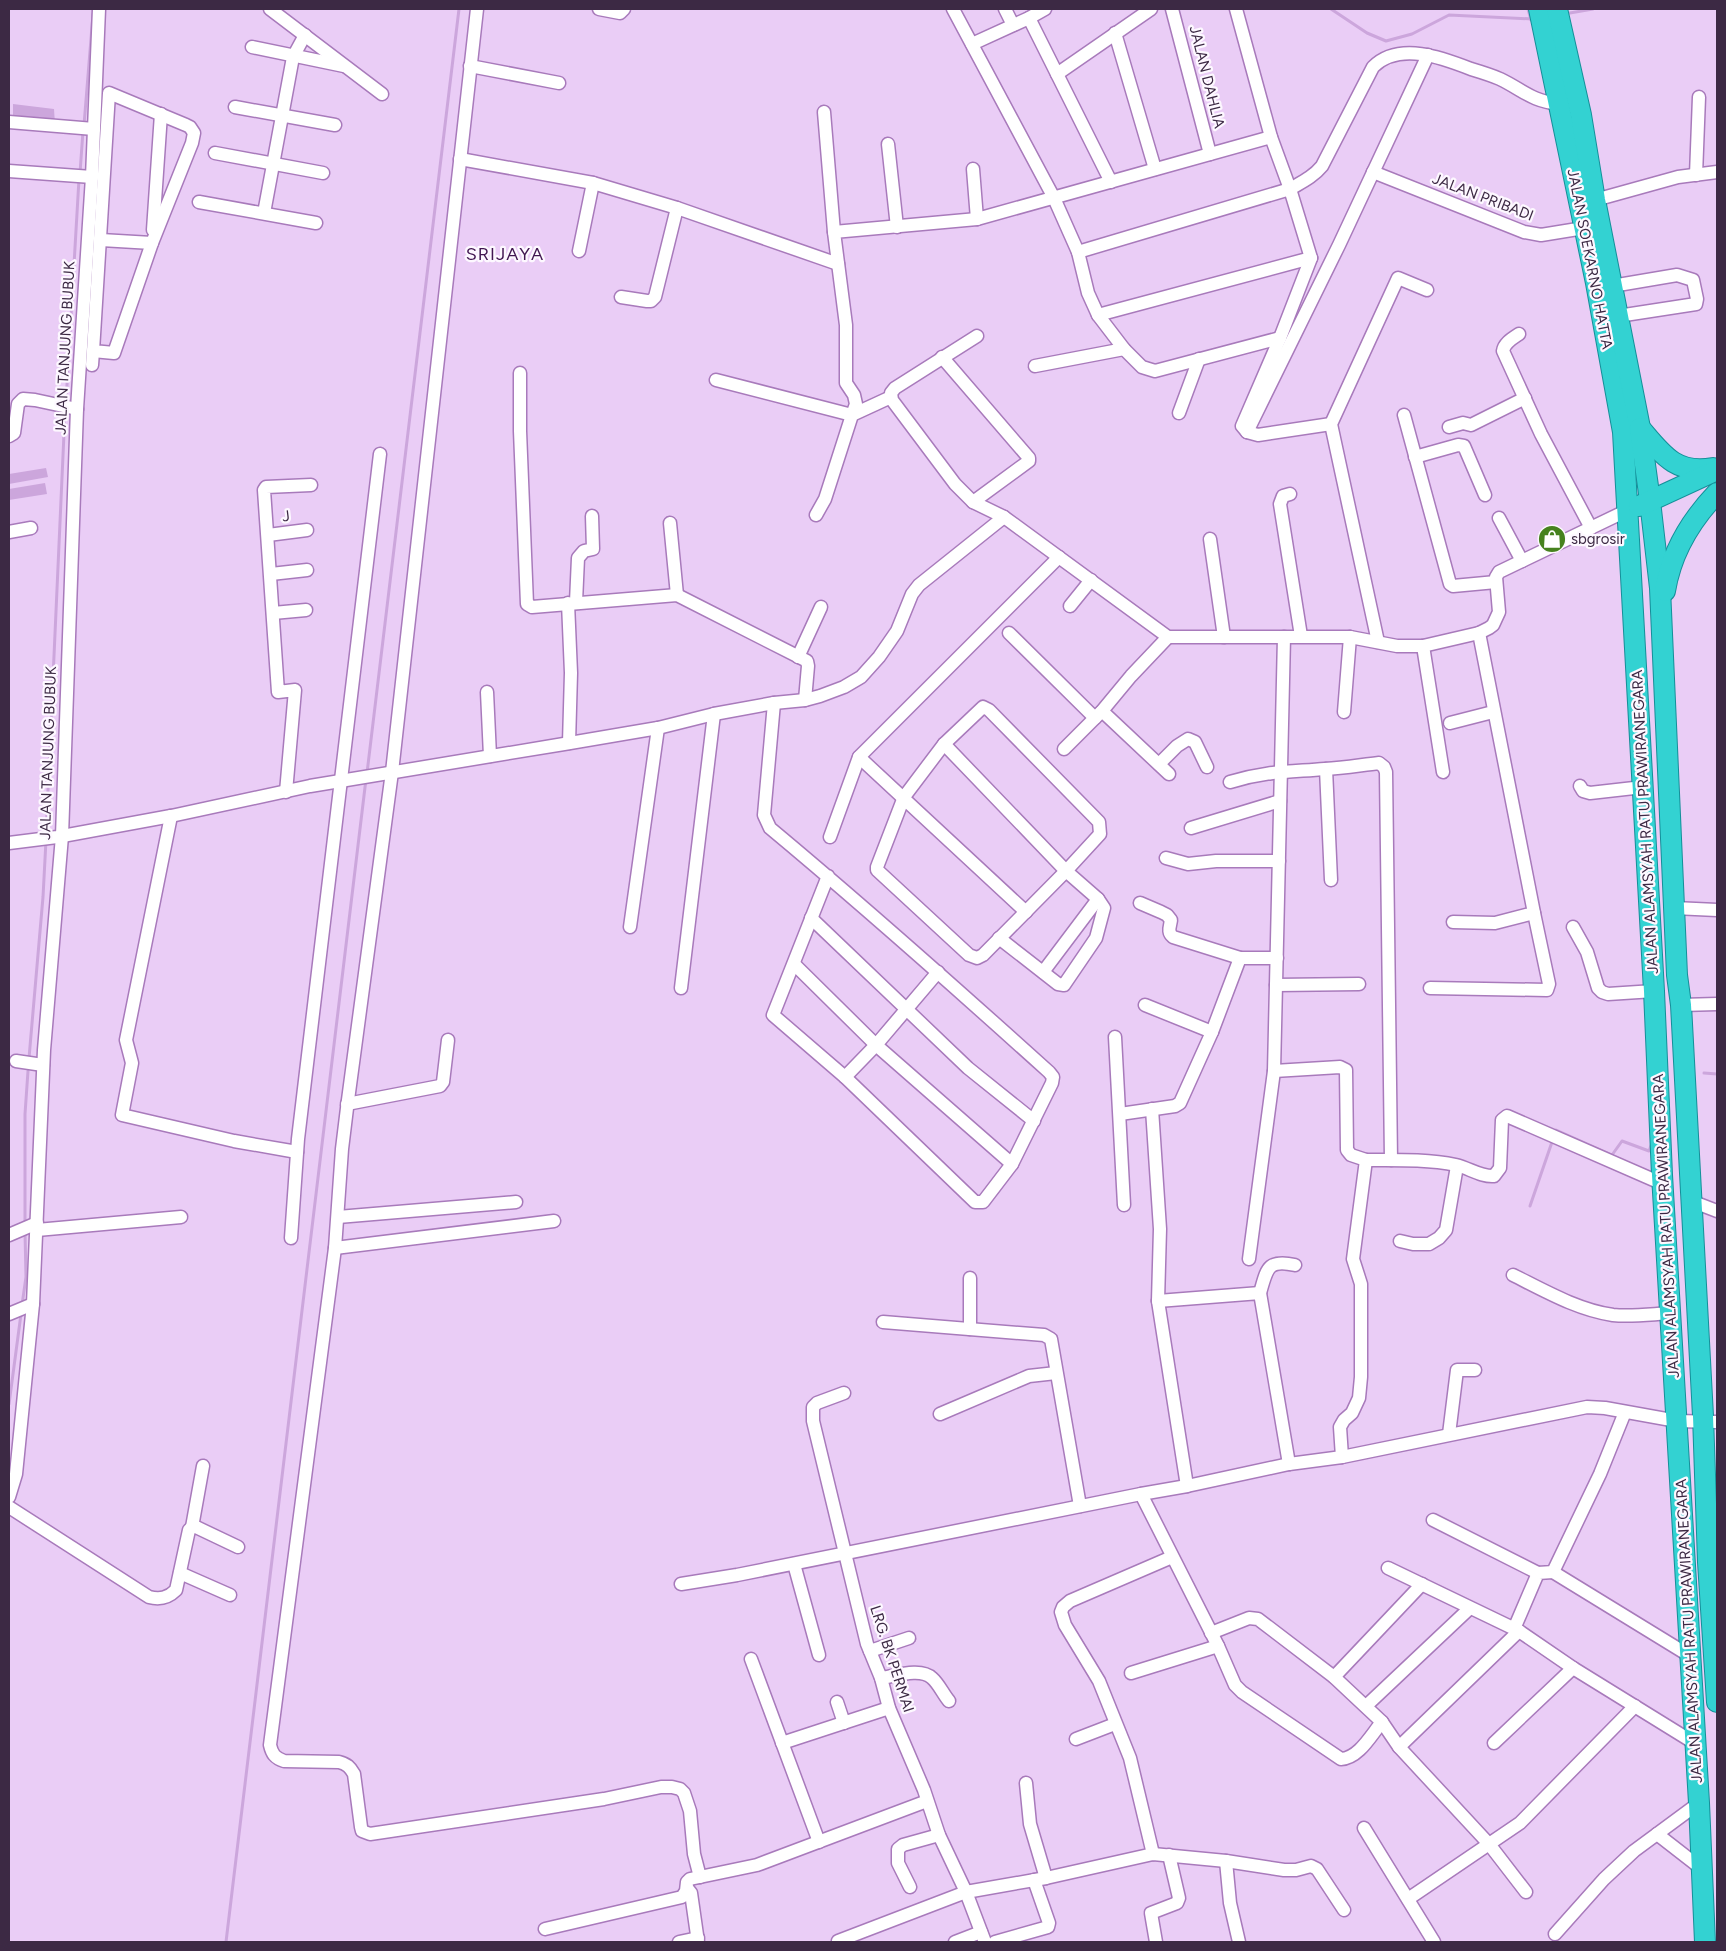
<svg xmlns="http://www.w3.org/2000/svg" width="1726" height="1951" viewBox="0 0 1726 1951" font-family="Figtree,sans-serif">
  <rect width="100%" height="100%" fill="#eacdf6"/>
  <g fill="#cca6dc">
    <polygon points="13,104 54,109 55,124 13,120"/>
    <polygon points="46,468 48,477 9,484 9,474"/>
    <polygon points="45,483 47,494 9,500 9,489"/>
  </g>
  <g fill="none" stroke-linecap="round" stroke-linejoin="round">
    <g stroke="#cca6dc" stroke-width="3">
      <polyline points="1331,9 1367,33 1386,41 1412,34 1449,15 1533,19"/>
      <polyline points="1528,9 1531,20"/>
      <polyline points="1564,14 1593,9"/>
      <polyline points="84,125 93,14"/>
      <polyline points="80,173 83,131"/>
      <polyline points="66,402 79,179"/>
      <polyline points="367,773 459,9"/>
      <polyline points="46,834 65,411"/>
      <polyline points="29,1058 43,897 46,840"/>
      <polyline points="1704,1073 1717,1074"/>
      <polyline points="1556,1130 1612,1155 1622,1141 1649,1151 1652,1143"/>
      <polyline points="1530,1206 1552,1142"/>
      <polyline points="25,1223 25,1114 28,1071"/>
      <polyline points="22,1305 26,1277 25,1232"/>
      <polyline points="9,1404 21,1314"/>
      <polyline points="226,1942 366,779"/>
    </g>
    <defs>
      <g id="minor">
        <polyline points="270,9 382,94"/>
        <path d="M477 9 392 772 348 1100 342 1149 335 1248 270 1745C272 1754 275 1758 284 1761L339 1762C347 1764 350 1767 354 1774L361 1827 362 1831 370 1834 604 1799 661 1787H672L680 1789 684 1793 690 1811 694 1854 700 1877"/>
        <polyline points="599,9 620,13 624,9"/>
        <polyline points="953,9 1054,198 1078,252 1088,293 1098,315 1124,349 1142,367 1155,371 1280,338"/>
        <polyline points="1005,9 1013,25"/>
        <polyline points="1172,9 1210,154"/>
        <polyline points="1236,9 1271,137 1290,189 1311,258 1280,338 1242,426 1247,432 1258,435 1331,424"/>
        <polyline points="1029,18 1111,182"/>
        <polyline points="1115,33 1155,169"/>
        <polyline points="972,44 1029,18 1045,9"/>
        <polyline points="252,47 344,66"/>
        <polyline points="470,66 559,83"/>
        <polyline points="1057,74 1151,9"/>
        <polygon points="109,93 186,125 190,127 194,133 192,143 152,243 114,353 93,351"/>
        <polyline points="235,107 335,125"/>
        <polyline points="824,112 834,232"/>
        <polyline points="9,122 94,129"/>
        <polyline points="888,144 897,227"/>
        <polyline points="215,153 323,173"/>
        <polyline points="460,159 593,183 677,208 838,264"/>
        <polyline points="973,169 977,219"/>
        <polyline points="9,171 92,177"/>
        <polyline points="1373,172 1524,232 1541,235 1584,228"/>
        <polyline points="1696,175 1699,97"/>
        <polyline points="1595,200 1678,177 1717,172"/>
        <polyline points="199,202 316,223"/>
        <polyline points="264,213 293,57 305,35"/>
        <polyline points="153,230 161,114"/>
        <polyline points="101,240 152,243"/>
        <polyline points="579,251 593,183"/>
        <path d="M1078 252 1290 189C1302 182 1313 177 1322 166L1373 67C1399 41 1443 58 1471 69 1481 72 1491 75 1500 79 1523 90 1531 101 1559 104"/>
        <polyline points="1612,286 1677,275 1693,280 1697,299 1696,304 1618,316"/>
        <polyline points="621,297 647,301 651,301 655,297 677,208"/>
        <polyline points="1098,315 1311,258"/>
        <path d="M1519 334C1513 338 1504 343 1503 351L1541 434 1591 528"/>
        <polyline points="977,336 895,388 891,393 892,400 955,484 973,502 1004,517 1168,637 1350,637 1397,646 1423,646 1479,633 1489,628 1493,625 1499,612 1496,577 1499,572 1628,510"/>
        <polyline points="942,357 1029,458 1029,461 973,502"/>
        <polyline points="92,365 93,351"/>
        <polyline points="1035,366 1124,349"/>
        <polyline points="520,373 520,431 527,604 532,607 677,595 807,661 808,666 805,700"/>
        <polyline points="716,380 852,415 856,404 854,395 846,383 846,325 834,232 977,219 1271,137"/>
        <polyline points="1179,413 1199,359"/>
        <polyline points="1404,415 1450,584 1453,586 1496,582"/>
        <polyline points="1449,427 1463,423 1471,425 1525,398"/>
        <polyline points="1247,432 1339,245 1428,55"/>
        <polyline points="9,436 14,433 18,404 23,399 35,400 77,409"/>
        <polyline points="1415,457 1458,445 1464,446 1485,495"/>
        <polyline points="1290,494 1283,496 1280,504 1301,636"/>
        <polyline points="816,515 825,499 852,415 891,397"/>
        <polyline points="1499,518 1522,561"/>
        <polyline points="670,523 677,595"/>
        <polyline points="9,532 31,528"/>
        <polyline points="268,535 307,530"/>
        <polyline points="1210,539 1224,637"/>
        <polyline points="271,574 307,570"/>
        <polyline points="576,602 578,558 584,551 593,549 592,516"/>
        <polyline points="568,603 571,673 569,743"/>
        <polyline points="1070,606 1091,580"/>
        <polyline points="273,613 306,610"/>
        <polyline points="1009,633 1095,718"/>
        <polyline points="1168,637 1131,676 1102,711 1169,774"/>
        <polyline points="1284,637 1274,1071 1340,1067 1346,1070 1347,1150 1351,1155 1366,1160 1353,1259 1361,1284 1361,1377 1359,1398 1352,1413 1344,1420 1340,1427 1342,1457"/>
        <polyline points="1378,642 1331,424 1398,278 1427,290"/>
        <polyline points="1423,646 1443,772"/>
        <polyline points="798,657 821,607"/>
        <polyline points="487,692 490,756"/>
        <path d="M774 703 764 815 770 828C865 907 957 989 1049 1072L1053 1077 1052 1083 1012 1164 983 1202H975L845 1077 773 1015 828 876"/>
        <polygon points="983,707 989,710 1099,822 1100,834 1066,871 983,955 977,958 969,955 877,870 877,867 904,797 944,744"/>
        <polyline points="1344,712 1350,637"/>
        <polyline points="1450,723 1493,712"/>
        <polyline points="944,744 1066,871 1098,899 1104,908 1096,938 1064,985 1058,984 999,938"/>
        <polyline points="1064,749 1101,712"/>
        <polyline points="859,757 1026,912"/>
        <polyline points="1159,764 1177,746 1188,739 1195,742 1207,767"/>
        <polyline points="1326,769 1331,880"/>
        <path d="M1230 782C1266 771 1289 772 1325 769 1343 768 1361 765 1379 763L1384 767 1386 772 1391 1160"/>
        <polyline points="1580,786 1583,791 1590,793 1643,787"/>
        <polyline points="286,792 295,690 278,692 264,490 266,487 311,485"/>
        <polyline points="171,816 126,1040 132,1063 122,1115 234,1141 297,1152"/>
        <polyline points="1191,828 1280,801"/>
        <polyline points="830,837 859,757 1059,557"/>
        <polyline points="9,843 57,837 171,816 310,786 564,744 658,728 714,714 774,703 805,700 820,696 844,687 861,677 879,657 897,631 912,594 919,585 1004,517"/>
        <polyline points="1166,858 1188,864 1216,861 1279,861"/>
        <path d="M1140 903 1161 912 1167 915 1171 920C1170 927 1167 932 1173 937L1240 958"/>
        <polyline points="1674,908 1717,910"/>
        <polyline points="811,918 968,1068 1034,1121"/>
        <polyline points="1453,922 1495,923 1534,913 1479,633"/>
        <polyline points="630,927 658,728"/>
        <polyline points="1573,927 1587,952 1598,988 1602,992 1608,994 1654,991"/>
        <polyline points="794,964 876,1045 1012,1164"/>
        <polyline points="1043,972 1098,899"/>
        <polyline points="1276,985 1359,984"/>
        <polyline points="681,988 714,714"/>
        <polyline points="1430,988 1547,990 1549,984 1534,913"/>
        <polyline points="1145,1005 1212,1032"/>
        <polyline points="1681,1005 1717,1004"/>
        <polyline points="1115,1037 1124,1205"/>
        <polyline points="16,1061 43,1065"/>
        <polyline points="845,1077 876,1045 938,972"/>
        <polyline points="347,1104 440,1086 443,1082 448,1040"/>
        <polyline points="1152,1109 1160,1229 1158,1301 1187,1486"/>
        <polyline points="1120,1114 1175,1106 1180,1103 1212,1032 1240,958 1277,958"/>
        <path d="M1366 1160C1396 1160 1428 1159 1456 1165 1469 1168 1481 1177 1494 1176L1500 1168 1502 1120 1507 1116 1663 1184"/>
        <polyline points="1691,1201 1717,1211"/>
        <polyline points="338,1217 516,1202"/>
        <polyline points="37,1230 181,1217"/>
        <polyline points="9,1235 37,1223"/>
        <polyline points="291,1238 298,1139 380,454"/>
        <polyline points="1400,1241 1413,1244 1429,1244 1439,1238 1446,1230 1457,1166"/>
        <polyline points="335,1248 554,1221"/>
        <polyline points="1249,1259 1274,1071"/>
        <path d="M1513 1275C1545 1291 1578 1310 1613 1315 1632 1317 1652 1314 1671 1313"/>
        <path d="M1260 1293C1267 1269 1267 1259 1295 1265"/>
        <polyline points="1158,1301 1260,1293 1289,1464"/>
        <polyline points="9,1314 33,1304"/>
        <polyline points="883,1322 1044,1335 1051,1339 1080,1506"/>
        <polyline points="970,1329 970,1278"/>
        <polyline points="844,1393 817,1403 813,1407 813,1421 867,1644 881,1678 889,1708 924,1790 939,1835 966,1892 985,1942"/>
        <polyline points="940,1414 1029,1376 1056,1373"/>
        <polyline points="1449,1434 1457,1370 1475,1370"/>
        <path d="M1141 1494 1218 1646 1235 1685 1242 1692 1341 1759C1359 1758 1371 1735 1382 1722"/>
        <polyline points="9,1497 16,1474 33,1304 44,1050 62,836 77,409 92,177 99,9"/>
        <path d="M9 1507 149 1597C160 1600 168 1598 176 1590L189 1530 192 1527H196L238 1547"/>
        <polyline points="1433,1520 1538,1573"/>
        <polyline points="192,1527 203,1466"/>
        <polyline points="794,1564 819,1655"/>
        <polyline points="1388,1568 1519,1631 1573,1668 1696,1744"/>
        <polyline points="1553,1572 1690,1656"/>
        <polyline points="180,1573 230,1595"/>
        <polyline points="681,1584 737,1575 1141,1494 1187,1486 1289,1464 1342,1457 1587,1407 1605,1408 1677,1421 1717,1422"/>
        <polyline points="1514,1629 1538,1573 1553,1572 1600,1474 1625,1412"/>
        <polyline points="1519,1631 1399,1747 1489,1844 1526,1892"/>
        <polyline points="1211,1633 1249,1618 1258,1619 1334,1677 1382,1722 1399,1747"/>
        <polyline points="870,1651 909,1638"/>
        <polyline points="751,1659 819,1842"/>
        <polyline points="1131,1673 1218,1646"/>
        <polyline points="1334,1677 1422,1584"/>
        <path d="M881 1678C895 1676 921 1667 932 1678 939 1684 943 1694 949 1701"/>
        <polyline points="837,1702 844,1723"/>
        <polyline points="1366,1706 1470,1608"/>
        <polyline points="1076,1739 1115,1724"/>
        <polyline points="782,1743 889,1708"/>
        <polyline points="1494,1743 1573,1668"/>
        <polyline points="1026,1783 1030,1824 1046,1878"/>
        <polyline points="1364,1828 1434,1942"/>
        <polyline points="1657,1834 1702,1869"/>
        <polyline points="1153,1854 1130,1758 1099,1681 1065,1625 1061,1612 1063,1607 1070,1601 1172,1557"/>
        <polyline points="1226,1861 1230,1903 1239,1942"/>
        <polyline points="910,1887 898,1863 898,1849 903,1845 939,1835"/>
        <polyline points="687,1888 691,1893 698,1942"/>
        <polyline points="1408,1899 1520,1823 1635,1706"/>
        <polyline points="545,1929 682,1897 686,1891 687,1882 690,1879 757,1865 927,1801"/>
        <polyline points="1555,1934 1604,1879 1634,1851 1699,1803"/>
        <polyline points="838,1941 966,1892 1046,1878 1153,1854 1226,1861 1284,1870 1296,1870 1311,1866 1317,1869 1344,1910"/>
        <polyline points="679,1942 698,1938"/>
        <polyline points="955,1942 981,1932"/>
        <polyline points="995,1942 1048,1927 1049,1923 1034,1880"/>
        <polyline points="1156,1942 1151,1913 1177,1903 1179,1898 1169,1855"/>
      </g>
      <g id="trunk">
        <polyline points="1539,9 1596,283 1623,432 1654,991 1662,1175 1699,1803 1705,1942"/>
        <polyline points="1557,9 1581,115 1595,200 1640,428 1650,501 1660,588 1677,975 1681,1005 1703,1416 1708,1562 1717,1702"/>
        <path d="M1640 428C1662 454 1676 475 1713 468"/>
        <polyline points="1639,506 1717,470"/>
        <path d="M1665 591C1671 554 1691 520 1717 493"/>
      </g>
    </defs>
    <use href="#minor" stroke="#a87abb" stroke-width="15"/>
    <use href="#trunk" stroke="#158f99" stroke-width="22"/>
    <use href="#minor" stroke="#fff" stroke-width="12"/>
    <use href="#trunk" stroke="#33d2d2" stroke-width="20"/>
  </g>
  <defs>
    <symbol id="shop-disc" viewBox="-11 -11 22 22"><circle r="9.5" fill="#46821e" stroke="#fdf8ff"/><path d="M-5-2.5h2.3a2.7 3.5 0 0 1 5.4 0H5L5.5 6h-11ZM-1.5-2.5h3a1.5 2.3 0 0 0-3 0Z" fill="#fff"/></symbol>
  </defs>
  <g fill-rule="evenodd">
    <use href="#shop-disc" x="1536" y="523" width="32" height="32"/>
  </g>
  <g text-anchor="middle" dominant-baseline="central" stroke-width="4.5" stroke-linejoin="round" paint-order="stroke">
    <g font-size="15" fill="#3c2944" stroke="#fdf8ff">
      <text transform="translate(1207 77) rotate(76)">JALAN DAHLIA</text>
      <text transform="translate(1483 197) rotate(21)">JALAN PRIBADI</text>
      <text transform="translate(1590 259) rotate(79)">JALAN SOEKARNO HATTA</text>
      <text transform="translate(65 348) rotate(-87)">JALAN TANJUNG BUBUK</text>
      <text transform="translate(286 516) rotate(-7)">J</text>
      <text transform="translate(48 753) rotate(-88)">JALAN TANJUNG BUBUK</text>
      <text transform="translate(1645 822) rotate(-93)">JALAN ALAMSYAH RATU PRAWIRANEGARA</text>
      <text transform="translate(1666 1226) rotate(-93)">JALAN ALAMSYAH RATU PRAWIRANEGARA</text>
      <text transform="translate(1689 1631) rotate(-93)">JALAN ALAMSYAH RATU PRAWIRANEGARA</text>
      <text transform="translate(892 1659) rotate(72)">LRG. BK PERMAI</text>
    </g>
    <g font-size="15" fill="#3c2944" stroke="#fdf8ff" text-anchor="start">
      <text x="1571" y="539">sbgrosir</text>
    </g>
    <g font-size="18" letter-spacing="1" fill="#411651" stroke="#fdf8ff">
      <text x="505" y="254">SRIJAYA</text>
    </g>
  </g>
  <rect width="1726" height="1951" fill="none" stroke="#3c2944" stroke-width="20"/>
</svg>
